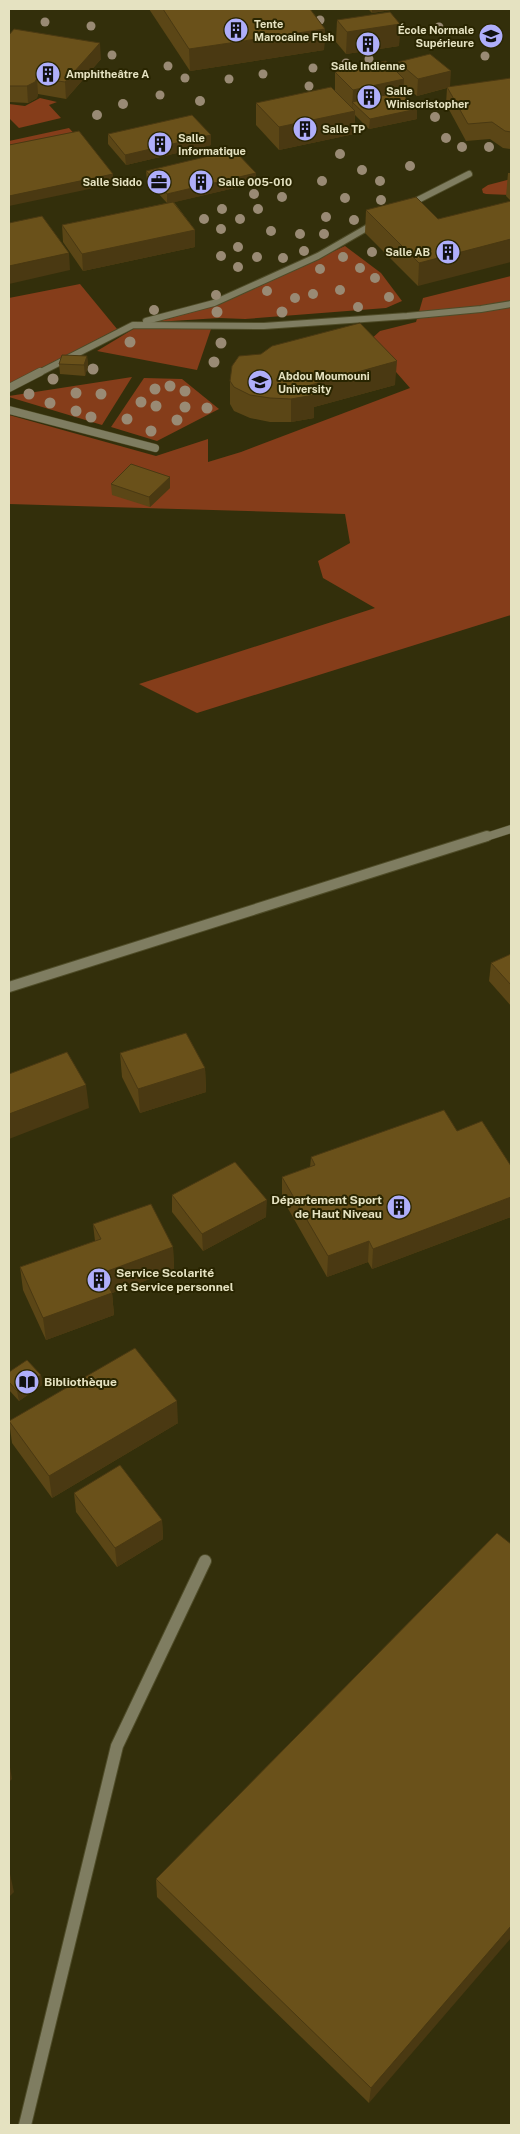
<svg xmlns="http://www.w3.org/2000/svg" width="520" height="2134" viewBox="0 0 520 2134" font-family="'Public Sans',sans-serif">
  <rect width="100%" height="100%" fill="#332f0b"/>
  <g fill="#853d1a">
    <polygon points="40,98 57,102 49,105 61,118 19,128 9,118 9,104 25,106"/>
    <polygon points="69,128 78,138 9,153 9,141"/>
    <polygon points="511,179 511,195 486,194 483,193 482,189 488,185"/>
    <polygon points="345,246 381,273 402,301 386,308 245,319 219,318 156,322 218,305"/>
    <polygon points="511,276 511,615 197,713 139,684 375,608 323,578 318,561 350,543 345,514 9,504 9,415 156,456 208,439 208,462 241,452 410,388 369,341 380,331 416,322 423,298"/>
    <polygon points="80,284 117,329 9,385 9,298"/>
    <polygon points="135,328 211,329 197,370 97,351"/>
    <polygon points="132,377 102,425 9,397 9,396"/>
    <polygon points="144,378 182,379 219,409 157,441 111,427"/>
  </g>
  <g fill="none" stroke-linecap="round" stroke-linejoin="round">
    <defs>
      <g id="lane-far3">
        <polyline points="408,205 469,174"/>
        <polyline points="146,321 214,303 318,256 377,222"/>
        <polyline points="37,374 133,325 264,326 407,316 481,309 511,304"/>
      </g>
      <g id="lane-far2">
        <polyline points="9,388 40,372"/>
        <polyline points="9,410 155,448"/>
        <polyline points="483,838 511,829"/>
      </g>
      <polyline id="lane-far1" points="9,987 487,836"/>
      <polyline id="lane" points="25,2125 117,1746 205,1561"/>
    </defs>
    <use href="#lane-far3" stroke="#4f4c28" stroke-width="8"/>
    <use href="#lane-far2" stroke="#4f4c28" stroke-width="9"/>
    <use href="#lane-far1" stroke="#4f4c28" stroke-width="12"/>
    <use href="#lane" stroke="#4f4c28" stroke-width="14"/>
    <use href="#lane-far3" stroke="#7f7d61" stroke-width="6"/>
    <use href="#lane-far2" stroke="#7f7d61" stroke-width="8"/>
    <use href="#lane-far1" stroke="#7f7d61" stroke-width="10"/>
    <use href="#lane" stroke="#7f7d61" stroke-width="12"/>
  </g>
  <g fill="#998a74">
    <circle cx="320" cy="20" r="4.5"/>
    <circle cx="45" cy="22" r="4.5"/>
    <circle cx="91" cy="26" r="4.5"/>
    <circle cx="439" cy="27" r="4.5"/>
    <circle cx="112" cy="55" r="4.5"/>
    <circle cx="485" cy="56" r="4.5"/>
    <circle cx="369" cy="59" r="4.5"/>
    <circle cx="346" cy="63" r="4.5"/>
    <circle cx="168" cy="66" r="4.5"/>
    <circle cx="313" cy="68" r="4.5"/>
    <circle cx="263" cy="74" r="4.5"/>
    <circle cx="185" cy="78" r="4.5"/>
    <circle cx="229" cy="79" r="4.5"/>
    <circle cx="309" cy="86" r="4.5"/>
    <circle cx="160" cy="95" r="4.5"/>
    <circle cx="200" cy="101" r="5"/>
    <circle cx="123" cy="104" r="5"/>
    <circle cx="97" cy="115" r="5"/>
    <circle cx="435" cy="117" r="5"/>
    <circle cx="446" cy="138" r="5"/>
    <circle cx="462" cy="147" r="5"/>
    <circle cx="489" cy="147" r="5"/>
    <circle cx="340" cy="154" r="5"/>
    <circle cx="410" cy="166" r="5"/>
    <circle cx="362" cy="170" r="5"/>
    <circle cx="322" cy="181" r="5"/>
    <circle cx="380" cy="181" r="5"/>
    <circle cx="254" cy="194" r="5"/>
    <circle cx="282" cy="197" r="5"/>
    <circle cx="345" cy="198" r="5"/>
    <circle cx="381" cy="200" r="5"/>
    <circle cx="222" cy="209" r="5"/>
    <circle cx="258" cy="209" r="5"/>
    <circle cx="326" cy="217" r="5"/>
    <circle cx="204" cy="219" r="5"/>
    <circle cx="240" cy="219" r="5"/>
    <circle cx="354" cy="220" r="5"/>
    <circle cx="221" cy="229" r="5"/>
    <circle cx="271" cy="231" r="5"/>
    <circle cx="300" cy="234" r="5"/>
    <circle cx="324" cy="234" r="5"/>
    <circle cx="238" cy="247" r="5"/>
    <circle cx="304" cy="251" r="5"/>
    <circle cx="372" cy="252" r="5"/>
    <circle cx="221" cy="256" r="5"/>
    <circle cx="257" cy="257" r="5"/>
    <circle cx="343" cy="257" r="5"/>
    <circle cx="283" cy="258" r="5"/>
    <circle cx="238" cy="267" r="5"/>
    <circle cx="360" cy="268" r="5"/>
    <circle cx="320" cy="269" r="5"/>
    <circle cx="375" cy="278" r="5"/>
    <circle cx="340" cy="290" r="5"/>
    <circle cx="267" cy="291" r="5"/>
    <circle cx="313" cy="294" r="5"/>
    <circle cx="216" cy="295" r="5"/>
    <circle cx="389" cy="297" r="5"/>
    <circle cx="295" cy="298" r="5"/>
    <circle cx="358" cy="307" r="5"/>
    <circle cx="154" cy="310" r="5"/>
    <circle cx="217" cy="312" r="5.5"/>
    <circle cx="282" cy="312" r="5.5"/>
    <circle cx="130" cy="342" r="5.5"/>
    <circle cx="221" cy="343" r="5.5"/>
    <circle cx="214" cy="362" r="5.5"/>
    <circle cx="93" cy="369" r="5.5"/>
    <circle cx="53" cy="379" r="5.5"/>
    <circle cx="170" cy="386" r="5.5"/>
    <circle cx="155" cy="389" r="5.5"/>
    <circle cx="185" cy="391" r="5.5"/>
    <circle cx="76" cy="393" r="5.5"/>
    <circle cx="29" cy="394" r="5.5"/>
    <circle cx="101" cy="394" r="5.5"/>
    <circle cx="141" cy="402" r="5.5"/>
    <circle cx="50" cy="403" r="5.5"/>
    <circle cx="156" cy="406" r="5.5"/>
    <circle cx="185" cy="407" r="5.5"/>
    <circle cx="207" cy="408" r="5.5"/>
    <circle cx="76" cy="411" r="5.5"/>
    <circle cx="91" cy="417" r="5.5"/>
    <circle cx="127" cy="419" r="5.5"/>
    <circle cx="177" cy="420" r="5.5"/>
    <circle cx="151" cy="431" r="5.5"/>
  </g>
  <g fill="#5b4616">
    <polygon points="149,9 310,9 325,29 324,50 190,71"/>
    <polygon points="368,9 397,9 372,13"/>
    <polygon points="337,20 400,24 399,46 346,54 336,42"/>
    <polygon points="9,35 101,59 66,99 38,94 37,98 28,103 10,102 9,101"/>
    <polygon points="398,62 450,87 511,78 511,149 503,148 490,139 466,141 446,104 447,88 417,96 404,85 404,96 417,119 369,129 355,115 354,134 279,150 256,125 256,103 335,90 335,72 397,71"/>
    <polygon points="108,134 211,145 126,165 108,144"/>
    <polygon points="146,171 256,183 174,202 195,230 195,247 83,271 63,242 62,225 167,203 147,181"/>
    <polygon points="508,173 511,173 511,201 506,196"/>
    <polygon points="366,210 438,219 418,286 365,233"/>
    <polygon points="87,356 88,366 85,376 60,374 59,364"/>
    <polygon points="230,381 395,385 314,407 314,418 291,422 270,422 250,418 234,411 230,404"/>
    <polygon points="170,477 170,488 150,507 112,495 111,484"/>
    <polygon points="511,954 511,1006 489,981 491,963"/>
    <polygon points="120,1053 205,1068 206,1092 140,1113 122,1077"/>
    <polygon points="457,1131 511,1166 511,1217 372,1269 368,1262 327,1277 282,1198 282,1177 310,1167 311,1157"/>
    <polygon points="172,1195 266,1217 203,1251 172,1212"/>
    <polygon points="93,1224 173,1247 174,1270 112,1293 114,1315 46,1340 23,1290 20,1267 95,1241"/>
    <polygon points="9,1372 41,1375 42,1385 19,1401 9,1390"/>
    <polygon points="9,1421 178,1423 52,1498 12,1443"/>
    <polygon points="74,1493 162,1520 163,1539 117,1567 76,1512"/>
    <polygon points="511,1544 369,2103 157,1897 156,1879"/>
  </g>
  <g fill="#4a3912">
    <polygon points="372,9 397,9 372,13"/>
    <polygon points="400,24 399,46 346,54 347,32"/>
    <polygon points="325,29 324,50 190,71 189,49"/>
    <polygon points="100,43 101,59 66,99 65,82"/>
    <polygon points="451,71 450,87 417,96 418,79"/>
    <polygon points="37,78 38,94 37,98 28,103 27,86"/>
    <polygon points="404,79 403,101 352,102 352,112 353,90"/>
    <polygon points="417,109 417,119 369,129 370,119"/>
    <polygon points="355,111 354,134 279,150 279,127"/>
    <polygon points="211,135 211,145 126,165 125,155"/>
    <polygon points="256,173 256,183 167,204 167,194"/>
    <polygon points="113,174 113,184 9,206 9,196"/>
    <polygon points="195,230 195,247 83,271 82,254"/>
    <polygon points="511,239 511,262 418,286 419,263"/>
    <polygon points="69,253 70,270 9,284 9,266"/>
    <polygon points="87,356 88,366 85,376 84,365"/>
    <polygon points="397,361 395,385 314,407 314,418 291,422 291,399 307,386"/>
    <polygon points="170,477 170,488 150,507 149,497"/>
    <polygon points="205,1068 206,1092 140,1113 138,1089"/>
    <polygon points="86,1085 89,1108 9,1139 9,1114"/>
    <polygon points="511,1197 511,1217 372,1269 373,1249"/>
    <polygon points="267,1200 266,1217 203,1251 202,1234"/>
    <polygon points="369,1241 368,1262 327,1277 328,1256"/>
    <polygon points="173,1247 174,1270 112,1293 114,1315 46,1340 43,1318 102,1273"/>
    <polygon points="41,1375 42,1385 19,1401 17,1391"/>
    <polygon points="177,1401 178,1423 52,1498 49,1476"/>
    <polygon points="162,1520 163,1539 117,1567 115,1548"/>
    <polygon points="9,1761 12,1779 9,1782"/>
    <polygon points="10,1874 14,1892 9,1897 9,1876"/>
    <polygon points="511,1926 511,1938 369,2103 371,2088"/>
  </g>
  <g fill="#6a511a" stroke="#4a3912">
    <polygon points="163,9 310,9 325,29 189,49"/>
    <polygon points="390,12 400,24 347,32 337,20"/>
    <polygon points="14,29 100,43 65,82 37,78 35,82 27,86 9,86 9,35"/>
    <polygon points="430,54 451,71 418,79 398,62"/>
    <polygon points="386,61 404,79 353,90 335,72"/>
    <polygon points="511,78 511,132 505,131 492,122 468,124 447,87"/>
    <polygon points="331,87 355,111 279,127 256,103"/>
    <polygon points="400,92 417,109 370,119 352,102"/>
    <polygon points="192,115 211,135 125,155 108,134"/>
    <polygon points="79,131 113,174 9,196 9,145"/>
    <polygon points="234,150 256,173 167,194 146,171"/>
    <polygon points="416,197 438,219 511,201 511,239 419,263 366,210"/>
    <polygon points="173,202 195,230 82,254 62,225"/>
    <polygon points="42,216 69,253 9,266 9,223"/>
    <polygon points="360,323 397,361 307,386 314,395 291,399 270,398 250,395 234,387 230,381 232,366 239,356 261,354 272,346"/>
    <polygon points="62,355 87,356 84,365 59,364"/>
    <polygon points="131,464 170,477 149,497 111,484"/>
    <polygon points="511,954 511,985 491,963"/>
    <polygon points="186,1033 205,1068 138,1089 120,1053"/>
    <polygon points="67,1052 86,1085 9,1114 9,1074"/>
    <polygon points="444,1110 457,1131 482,1121 511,1166 511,1197 373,1249 369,1241 328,1256 282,1177 315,1165 311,1157"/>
    <polygon points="235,1162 267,1200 202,1234 172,1195"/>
    <polygon points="151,1204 173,1247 102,1273 112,1293 43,1318 20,1267 101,1239 93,1224"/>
    <polygon points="135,1348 177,1401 49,1476 9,1421"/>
    <polygon points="27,1360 41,1375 17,1391 9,1382 9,1372"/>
    <polygon points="120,1465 162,1520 115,1548 74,1493"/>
    <polygon points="497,1533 511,1544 511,1926 371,2088 156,1879"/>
  </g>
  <defs>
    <symbol id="building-disc" viewBox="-11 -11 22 22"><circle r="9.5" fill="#afaefa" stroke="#292501"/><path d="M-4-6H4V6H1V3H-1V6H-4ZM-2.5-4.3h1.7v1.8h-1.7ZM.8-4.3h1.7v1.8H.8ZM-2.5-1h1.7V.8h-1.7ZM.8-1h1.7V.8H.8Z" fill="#111"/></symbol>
    <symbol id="university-disc" viewBox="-11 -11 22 22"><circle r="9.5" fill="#afaefa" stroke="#292501"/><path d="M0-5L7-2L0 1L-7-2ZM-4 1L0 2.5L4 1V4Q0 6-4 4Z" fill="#111"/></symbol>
    <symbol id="office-disc" viewBox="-11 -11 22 22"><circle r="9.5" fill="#afaefa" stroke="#292501"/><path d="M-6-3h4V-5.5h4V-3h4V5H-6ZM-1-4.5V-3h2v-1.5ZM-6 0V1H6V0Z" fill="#111"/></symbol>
    <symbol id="library-disc" viewBox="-11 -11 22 22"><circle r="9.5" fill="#afaefa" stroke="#292501"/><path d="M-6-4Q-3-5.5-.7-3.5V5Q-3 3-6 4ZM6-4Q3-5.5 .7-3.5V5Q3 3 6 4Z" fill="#111"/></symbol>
  </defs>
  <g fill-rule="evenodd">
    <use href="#building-disc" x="222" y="16" width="28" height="28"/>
    <use href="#university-disc" x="477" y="22" width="28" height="28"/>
    <use href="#building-disc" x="354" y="30" width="28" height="28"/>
    <use href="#building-disc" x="34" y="60" width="28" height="28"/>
    <use href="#building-disc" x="355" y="83" width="28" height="28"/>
    <use href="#building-disc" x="291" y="115" width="28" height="28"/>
    <use href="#building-disc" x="146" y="130" width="28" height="28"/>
    <use href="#office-disc" x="145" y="168" width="28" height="28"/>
    <use href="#building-disc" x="187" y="168" width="28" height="28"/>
    <use href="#building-disc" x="434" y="238" width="28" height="28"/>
    <use href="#university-disc" x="246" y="368" width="28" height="28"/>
    <use href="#building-disc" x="385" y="1193" width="28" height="28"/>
    <use href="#building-disc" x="85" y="1266" width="28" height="28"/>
    <use href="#library-disc" x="13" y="1368" width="28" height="28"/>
  </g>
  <g text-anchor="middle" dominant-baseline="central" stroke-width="4" stroke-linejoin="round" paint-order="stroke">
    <g font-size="11" font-weight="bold" fill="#e5e2c1" stroke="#292501" text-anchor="start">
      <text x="254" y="24">Tente<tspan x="254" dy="13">Marocaine Flsh</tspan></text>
      <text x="474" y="30" text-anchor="end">École Normale<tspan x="474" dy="13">Supérieure</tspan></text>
      <text x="368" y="66" text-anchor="middle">Salle Indienne</text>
      <text x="66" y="74">Amphitheâtre A</text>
      <text x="386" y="91">Salle<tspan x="386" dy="13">Winiscristopher</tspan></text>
      <text x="322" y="129">Salle TP</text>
      <text x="178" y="138">Salle<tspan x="178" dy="13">Informatique</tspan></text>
      <text x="142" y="182" text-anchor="end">Salle Siddo</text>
      <text x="218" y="182">Salle 005-010</text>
      <text x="430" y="252" text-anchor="end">Salle AB</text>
      <text x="278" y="376">Abdou Moumouni<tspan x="278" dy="13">University</tspan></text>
    </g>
    <g font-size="12" font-weight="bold" fill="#e5e2c1" stroke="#292501" text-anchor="start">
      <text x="382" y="1200" text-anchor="end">Département Sport<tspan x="382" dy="14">de Haut Niveau</tspan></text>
      <text x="116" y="1273">Service Scolarité<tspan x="116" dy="14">et Service personnel</tspan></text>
      <text x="44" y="1382">Bibliothèque</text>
    </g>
  </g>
  <rect width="520" height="2134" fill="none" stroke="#e5e2c1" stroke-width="20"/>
</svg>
